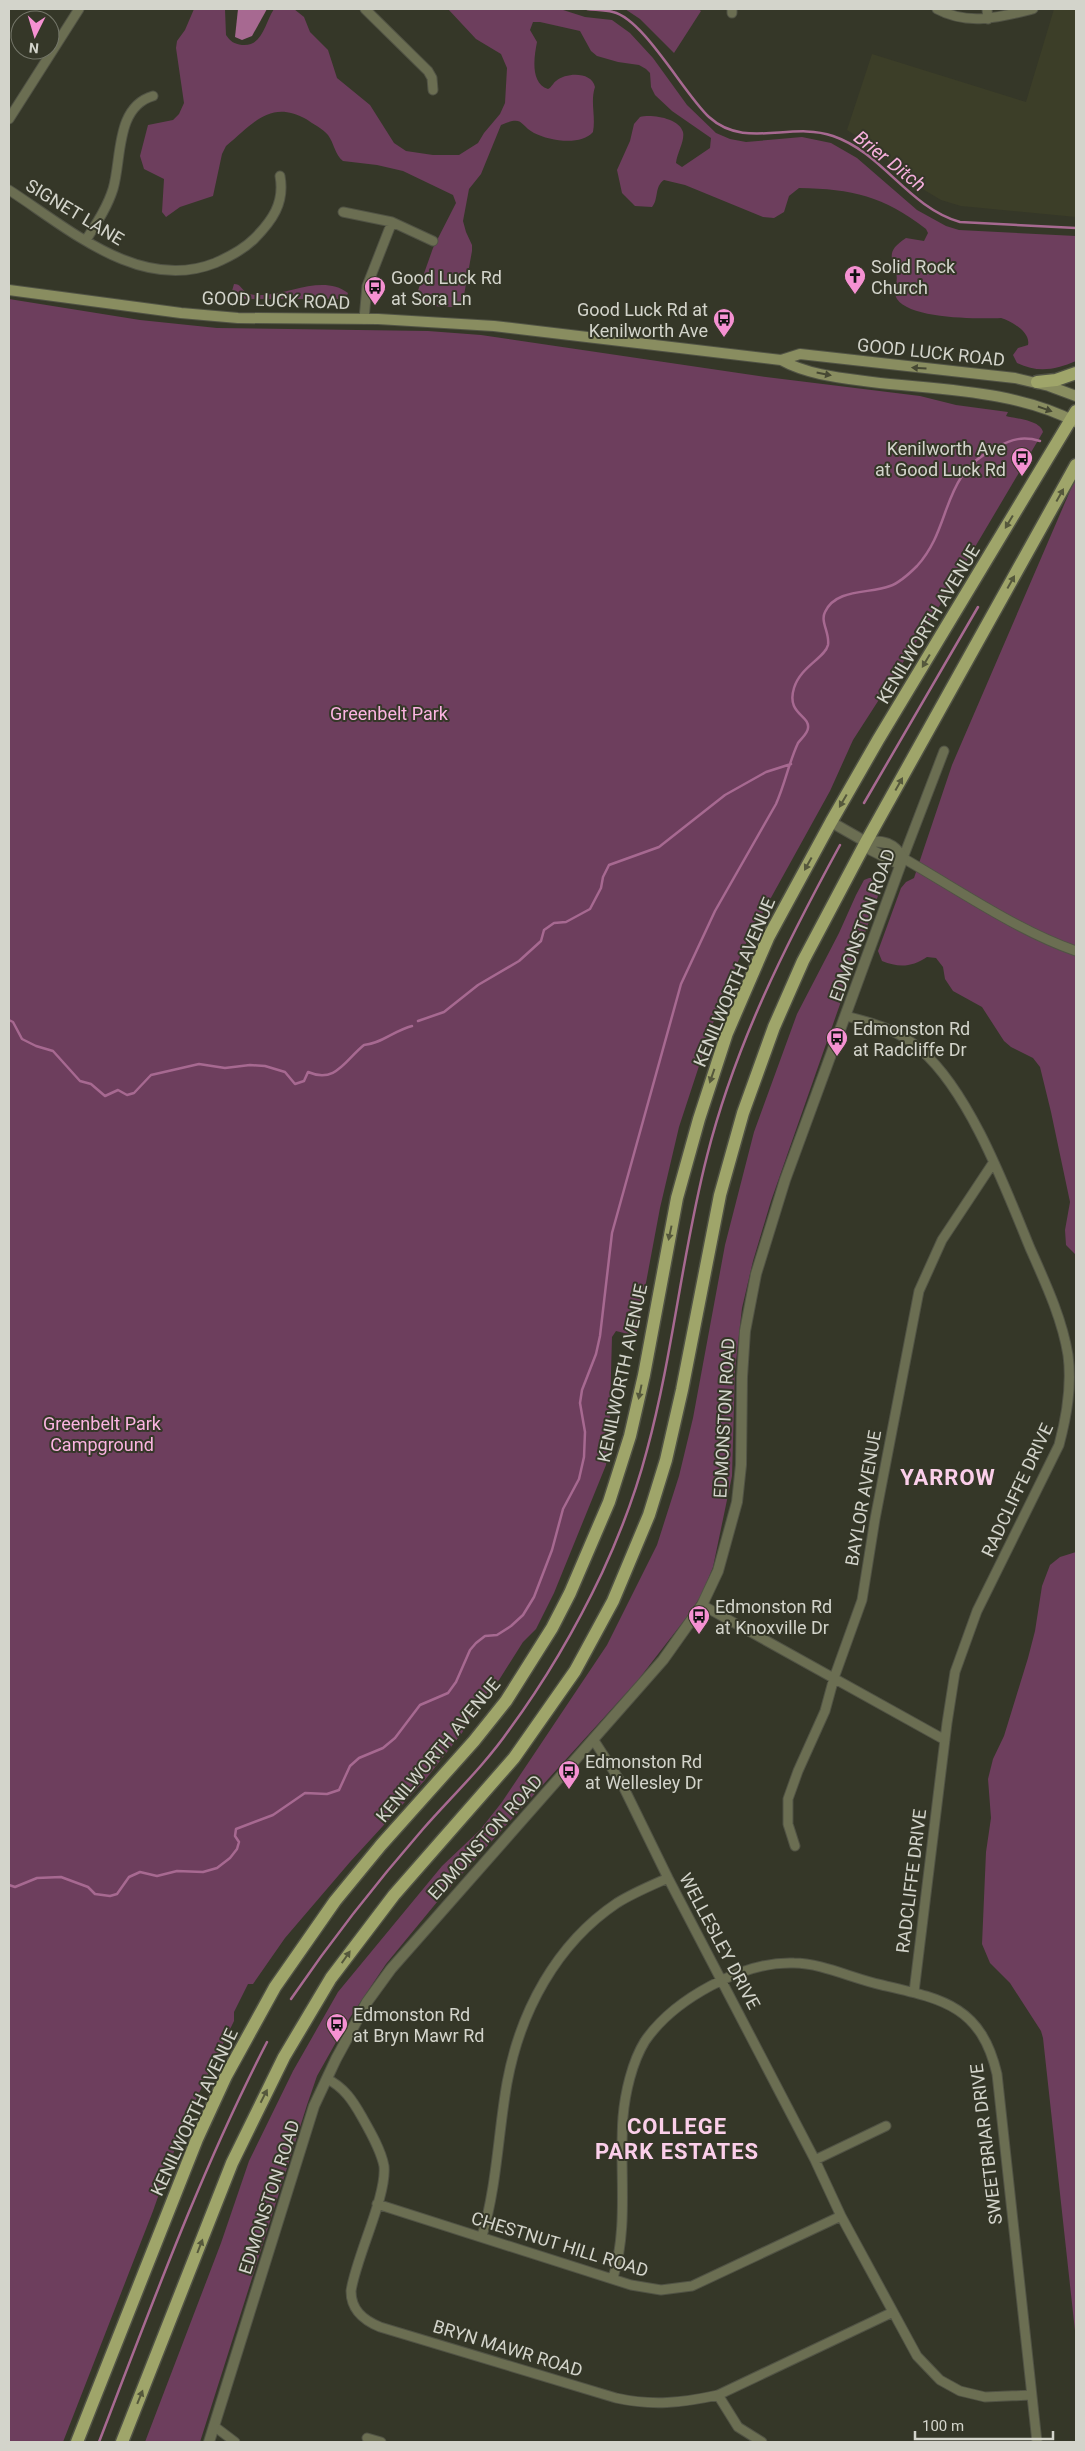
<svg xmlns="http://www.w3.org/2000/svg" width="1085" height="2451" font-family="Roboto,sans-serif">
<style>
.built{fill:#3c3e28}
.green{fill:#6d3e5d}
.water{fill:#a76991}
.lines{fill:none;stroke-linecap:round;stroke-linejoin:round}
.stream{stroke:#a76991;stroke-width:2.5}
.minor-casing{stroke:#515345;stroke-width:11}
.tertiary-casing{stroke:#515345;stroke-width:12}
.secondary-casing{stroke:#515345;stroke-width:12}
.primary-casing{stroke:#515345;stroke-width:15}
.minor{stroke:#6b6e52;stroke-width:9}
.tertiary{stroke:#6b6e52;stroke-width:10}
.secondary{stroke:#898d60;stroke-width:10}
.primary{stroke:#9fa56a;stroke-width:12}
.oneway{fill:#464833}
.oneway2{fill:#55583c}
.labels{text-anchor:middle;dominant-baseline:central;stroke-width:4;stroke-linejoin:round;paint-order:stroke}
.street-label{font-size:18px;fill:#d3d4cb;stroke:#353728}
.poi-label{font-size:18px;fill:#d3d4cb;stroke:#353728;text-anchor:start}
.park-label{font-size:18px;fill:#fbb4e1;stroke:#353728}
.water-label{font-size:19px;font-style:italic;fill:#f6afdc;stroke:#353728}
.district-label{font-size:22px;font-weight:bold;letter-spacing:1px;fill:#fbcfea;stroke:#353728}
</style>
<rect width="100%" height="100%" fill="#353728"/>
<!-- built -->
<path class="built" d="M1054,9H1076V217L961,206L941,200L916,185L872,146L847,130L872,54L1026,102Z"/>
<!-- green -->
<path class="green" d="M194,9H225L226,35C230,41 234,44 242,45C263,47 265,22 274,9H294L304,17L310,32L328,50L337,78L370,105L394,143L406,151L433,155H459L478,143L484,133L500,114L505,103L507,68L501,54L476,39L448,9H560L585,17L612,20L630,33L653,58L687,105L716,133L730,139L746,142L802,137L831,143L857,158L917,210L946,226L959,230L1076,236V361C1055,370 1038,373 1017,363L1013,355L1018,348L1028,345C1031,332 1011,321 1001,318C978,319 910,319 897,299C892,291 899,282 896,273C890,255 888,250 906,238L924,241L928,233L926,229C883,196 853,189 799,188L789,196L784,212L774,218L763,217L685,185L664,180C654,187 659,199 652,207L635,206L622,193L617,170L630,141L634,124L640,117C651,114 679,118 683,132C685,141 677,153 676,163L682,167L710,148L711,138L672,111L655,95L651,87L650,73L646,69L639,65L618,62L597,56L591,51L580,31L540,22H533L530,30L537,42C534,57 530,83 548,89C552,87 553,83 556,81C567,72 592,72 595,87C590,102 596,116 593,132C581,146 550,141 534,133C519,125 524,115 501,125L481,174L469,189L463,221L466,232L472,245V251L462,306C453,308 420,307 415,299L433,248L456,203L453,195L403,171L377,165L343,161C335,155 334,143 328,135C322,128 313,124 306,119C270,99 253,124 226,146L222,154L213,196L180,207L166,217L162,212L164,179L144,169L140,156L148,125L173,120L179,114L184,103L176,48L177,41L185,30Z
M625,9H698L701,11L674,53L640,19Z
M234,284C241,284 241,289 246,292C252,296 259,295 265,295C292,293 324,275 348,293L346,298L341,299H245L232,291Z
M9,299L140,320L217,328L428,331L481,335L766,377L920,396L956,405L1008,412L1006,416C1017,419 1040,420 1043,432L949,591L853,740L830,791L747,941L719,1005L679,1127L660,1208L636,1336L616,1331L612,1337L609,1445L606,1465L554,1593L536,1629L523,1642L499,1680L478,1703L462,1733L425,1780L350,1862L285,1938L253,1984H248L234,2012V2021L183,2126L153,2211L63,2442H9Z
M1076,477V1255L1066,1245L1065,1230L1070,1202L1051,1112L1040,1067L1033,1058L1011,1047L1004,1041L982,1007L953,991L945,979L943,967L936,958L927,957C912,967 899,968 882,961L878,951L901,888L906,882L914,878L952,765Z
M869,878H876L880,885L879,893L771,1201L753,1261L742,1308L735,1370L732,1476L713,1567L701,1596L686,1618L638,1680L442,1896L386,1964L349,2019L317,2076L307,2105L200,2442H145L221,2243L249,2161L293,2071L338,1992L442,1866L480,1830L502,1802L607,1645L657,1545L679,1476L693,1418L725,1245L754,1132L797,1014L839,933L856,895L864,880Z
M1076,1552V2340L1043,2038L1041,2031L1010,1983L990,1963L982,1944L986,1852L991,1818L988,1779L993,1759L1004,1736L1028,1658L1035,1631L1042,1586L1050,1565L1060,1557Z"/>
<!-- water -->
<path class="water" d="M238,9H267L252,36L242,40L235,37Z"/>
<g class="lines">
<!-- stream -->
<path class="stream" d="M587,9C595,10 605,10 613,12C644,19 684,94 709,117C745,150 791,121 833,136C883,153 908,207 960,222L1076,228
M864,803L978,607
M9,1020L13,1022L22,1039L36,1046L53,1051L80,1081L91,1084L105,1096L118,1090L127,1095L134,1093L151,1075L199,1064L225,1068L250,1065L265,1066L285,1072L295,1084L304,1081L308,1072C336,1084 345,1060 364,1045C381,1044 395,1030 412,1026
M418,1021L444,1012L478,985L519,961L541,941L544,930L554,923L566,922L590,909L601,888L603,877L609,865L659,847L725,795L766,772L791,764
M9,1885L15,1887L37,1878L61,1877L88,1887L95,1894L110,1896L117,1894L129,1877L140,1872L157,1876L177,1871L203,1872L217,1868L230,1858L237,1849L239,1842L235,1836L236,1829L273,1815L305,1793L327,1794L339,1790L350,1766L359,1758L383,1748L395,1738L420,1705L448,1693L456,1682L470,1650L476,1643L485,1636L497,1635L511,1626L523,1615L534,1597L552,1550L563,1509L579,1479L584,1457L585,1432L580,1403L582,1390L596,1354L600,1336L612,1233L681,984L715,911L776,804C785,784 789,762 798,743C801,739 808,733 808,728C810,715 786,714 794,688C801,666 825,658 828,645C830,633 820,622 825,612C836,588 870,594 890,586C899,583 910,573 917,566C954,525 939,475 997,447C1012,439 1023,436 1040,441
M291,1999C332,1939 376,1883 423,1829C452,1796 484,1766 509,1730C545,1681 576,1628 602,1573C620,1534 636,1492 647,1450C673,1354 682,1253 707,1156C735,1045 786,944 840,845
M99,2442C151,2307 201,2170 267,2042"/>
<!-- minor casing -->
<g class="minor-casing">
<path id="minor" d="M365,9L428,71L432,78L433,90
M937,9C968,26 1001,17 1033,9
M987,9L988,19
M732,13V9
M9,119L79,9
M9,190C68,228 140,293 215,263C229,257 243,250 254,239C272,221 285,203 280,176
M343,212L392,222L433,241
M86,240C96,224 107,208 113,189C122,159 115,107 153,96
M364,319L367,286L392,222
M944,751L903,858C957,889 1018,931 1076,951
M846,1016C873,1023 899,1030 921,1050C970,1093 1005,1187 1030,1248C1045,1282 1062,1318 1068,1355C1072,1386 1067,1415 1059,1445L977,1611L955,1672L947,1723L914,1992
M702,1605L945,1740
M593,1739L622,1784L668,1878L815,2160L841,2216L917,2356L940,2380L960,2391L985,2397L1031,2395
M795,1846L788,1824V1799L798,1771L825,1711L834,1678L862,1600L875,1519L919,1291L942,1240L993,1163
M327,2079C344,2087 353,2101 362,2117C370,2131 381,2150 384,2166C387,2196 356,2257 351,2291C351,2310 363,2320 380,2327L616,2398C652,2406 682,2403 718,2395L893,2312
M815,2160L886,2126
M377,2204L631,2285L661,2290L692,2286L841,2216
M482,2236C497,2186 498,2134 507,2083C520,2012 556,1944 617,1903C633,1893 650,1886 668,1878
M613,2278C629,2226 619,2171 623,2117C625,2093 632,2062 645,2041C674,1999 743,1961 794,1963C821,1963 854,1979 882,1985C943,1999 981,2006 997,2074L1037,2442
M718,2395L738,2427L762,2442
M214,2426L235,2442
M367,2438L381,2442"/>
</g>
<!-- tertiary casing -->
<g class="tertiary-casing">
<path id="tertiary" d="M831,822L866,842L871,850L895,862L903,858
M866,842C883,840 894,843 903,858
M209,2442L314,2106L336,2059L367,2002L391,1969L663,1660L702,1605L718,1571L737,1502L741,1465L742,1377L745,1331L756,1274L785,1180L903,858"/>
</g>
<!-- secondary casing -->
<g class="secondary-casing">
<path id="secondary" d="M9,290L181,313L238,318L378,319L494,326L781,360C808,375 842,378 872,382C940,390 1015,390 1076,422
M781,360L800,354L1015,378L1049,386L1076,396"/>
</g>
<!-- primary casing -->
<g class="primary-casing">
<path id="primary" d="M1037,382L1056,380L1076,373
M77,2442L197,2139L226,2076L275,1987L335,1901L381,1845L474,1741L506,1701L552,1628L570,1593L609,1502L630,1436L644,1375L677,1198L699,1119L727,1033L768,938L831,822L878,740L1076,411
M122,2442L232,2163L284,2057L331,1978L394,1895L514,1758L575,1671L613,1601L649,1515L666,1460L682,1390L720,1195L743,1113L774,1027L803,961L866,842L1076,465"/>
</g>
<!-- minor -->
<use href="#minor" class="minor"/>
<!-- tertiary -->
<use href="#tertiary" class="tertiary"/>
<!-- secondary -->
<use href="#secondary" class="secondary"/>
<!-- primary -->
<use href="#primary" class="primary"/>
</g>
<!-- one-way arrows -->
<defs><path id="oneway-solid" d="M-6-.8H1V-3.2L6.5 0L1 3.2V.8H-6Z" transform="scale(1.25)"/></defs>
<g class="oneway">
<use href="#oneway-solid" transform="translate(919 368) rotate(-176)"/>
<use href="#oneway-solid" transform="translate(824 374) rotate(11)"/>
<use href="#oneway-solid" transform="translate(1045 409) rotate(19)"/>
</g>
<g class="oneway2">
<use href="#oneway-solid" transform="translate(1060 495) rotate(-61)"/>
<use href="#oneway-solid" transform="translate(1009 522) rotate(121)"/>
<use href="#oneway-solid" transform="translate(1011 582) rotate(-61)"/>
<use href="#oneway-solid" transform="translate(926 661) rotate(121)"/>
<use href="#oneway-solid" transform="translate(899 784) rotate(-61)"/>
<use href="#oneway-solid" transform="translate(843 801) rotate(120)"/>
<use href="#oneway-solid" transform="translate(808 864) rotate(119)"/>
<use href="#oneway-solid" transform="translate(712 1076) rotate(109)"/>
<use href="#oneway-solid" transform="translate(670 1233) rotate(102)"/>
<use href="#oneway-solid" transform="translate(640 1392) rotate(102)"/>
<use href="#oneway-solid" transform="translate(346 1957) rotate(-55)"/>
<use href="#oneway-solid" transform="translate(264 2096) rotate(-63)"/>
<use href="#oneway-solid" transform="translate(200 2246) rotate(-69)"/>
<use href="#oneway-solid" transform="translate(140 2397) rotate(-68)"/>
</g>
<!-- icons -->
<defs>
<g id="church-pin" transform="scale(1.125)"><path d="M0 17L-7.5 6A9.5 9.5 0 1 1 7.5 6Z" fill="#f591d2" stroke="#353728"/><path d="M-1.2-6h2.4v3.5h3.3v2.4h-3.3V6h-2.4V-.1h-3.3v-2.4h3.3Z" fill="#111"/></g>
<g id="bus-pin" transform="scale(1.125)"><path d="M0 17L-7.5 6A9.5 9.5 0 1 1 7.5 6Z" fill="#f591d2" stroke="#353728"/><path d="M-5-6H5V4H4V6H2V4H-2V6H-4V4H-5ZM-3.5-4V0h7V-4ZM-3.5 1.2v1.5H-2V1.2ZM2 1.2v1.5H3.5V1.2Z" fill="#111"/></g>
</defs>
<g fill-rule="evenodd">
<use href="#church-pin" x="855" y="276"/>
<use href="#bus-pin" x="375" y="287"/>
<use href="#bus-pin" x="724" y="319"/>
<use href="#bus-pin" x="1022" y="458"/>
<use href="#bus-pin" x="837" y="1038"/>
<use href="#bus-pin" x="699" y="1616"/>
<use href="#bus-pin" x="569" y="1771"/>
<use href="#bus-pin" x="337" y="2024"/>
</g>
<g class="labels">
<!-- street labels -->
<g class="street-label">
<text transform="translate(75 212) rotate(31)">SIGNET LANE</text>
<text transform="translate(276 300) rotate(2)">GOOD LUCK ROAD</text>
<text transform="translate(931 352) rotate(6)">GOOD LUCK ROAD</text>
<text transform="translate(928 624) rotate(-59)">KENILWORTH AVENUE</text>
<text transform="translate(862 925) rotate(-70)">EDMONSTON ROAD</text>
<text transform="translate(734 982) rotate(-67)">KENILWORTH AVENUE</text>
<text transform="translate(622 1373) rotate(-78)">KENILWORTH AVENUE</text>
<text transform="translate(724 1418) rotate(-87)">EDMONSTON ROAD</text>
<text transform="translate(1017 1490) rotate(-65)">RADCLIFFE DRIVE</text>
<text transform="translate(863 1498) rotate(-80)">BAYLOR AVENUE</text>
<text transform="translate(438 1750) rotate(-50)">KENILWORTH AVENUE</text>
<text transform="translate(485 1837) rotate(-48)">EDMONSTON ROAD</text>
<text transform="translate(911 1881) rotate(-83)">RADCLIFFE DRIVE</text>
<text transform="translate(720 1941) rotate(62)">WELLESLEY DRIVE</text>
<text transform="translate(194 2112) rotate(-65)">KENILWORTH AVENUE</text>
<text transform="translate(986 2144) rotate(-97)">SWEETBRIAR DRIVE</text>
<text transform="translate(269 2197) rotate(-72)">EDMONSTON ROAD</text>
<text transform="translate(560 2244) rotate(17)">CHESTNUT HILL ROAD</text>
<text transform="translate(508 2348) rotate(17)">BRYN MAWR ROAD</text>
</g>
<!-- poi labels -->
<g class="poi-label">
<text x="871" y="266">Solid Rock<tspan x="871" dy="21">Church</tspan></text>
<text x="391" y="277">Good Luck Rd<tspan x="391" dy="21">at Sora Ln</tspan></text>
<text x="708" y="309" text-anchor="end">Good Luck Rd at<tspan x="708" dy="21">Kenilworth Ave</tspan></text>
<text x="1006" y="448" text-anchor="end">Kenilworth Ave<tspan x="1006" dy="21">at Good Luck Rd</tspan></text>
<text x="853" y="1028">Edmonston Rd<tspan x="853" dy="21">at Radcliffe Dr</tspan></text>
<text x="715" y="1606">Edmonston Rd<tspan x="715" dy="21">at Knoxville Dr</tspan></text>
<text x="585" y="1761">Edmonston Rd<tspan x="585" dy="21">at Wellesley Dr</tspan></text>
<text x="353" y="2014">Edmonston Rd<tspan x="353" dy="21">at Bryn Mawr Rd</tspan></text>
</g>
<!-- park labels -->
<g class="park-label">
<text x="389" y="713">Greenbelt Park</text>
<text x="102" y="1423">Greenbelt Park<tspan x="102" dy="21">Campground</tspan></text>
</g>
<!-- water labels -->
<g class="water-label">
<text transform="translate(890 161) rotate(38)">Brier Ditch</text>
</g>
<!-- district labels -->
<g class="district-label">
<text x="948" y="1477">YARROW</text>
<text x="677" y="2126">COLLEGE<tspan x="677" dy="25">PARK ESTATES</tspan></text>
</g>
</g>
<!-- border -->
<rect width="1085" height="2451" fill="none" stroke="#d3d4cb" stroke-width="20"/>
<!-- north arrow -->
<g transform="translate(35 35) rotate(185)"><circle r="24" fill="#353728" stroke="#747669"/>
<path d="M0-4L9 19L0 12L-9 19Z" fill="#f591d2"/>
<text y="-8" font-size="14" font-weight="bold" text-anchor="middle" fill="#d3d4cb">N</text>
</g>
<!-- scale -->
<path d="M915 2431v8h138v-8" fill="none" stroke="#d3d4cb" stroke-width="2.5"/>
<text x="922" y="2431" font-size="15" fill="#d3d4cb" stroke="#353728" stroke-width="4" paint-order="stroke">100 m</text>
</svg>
